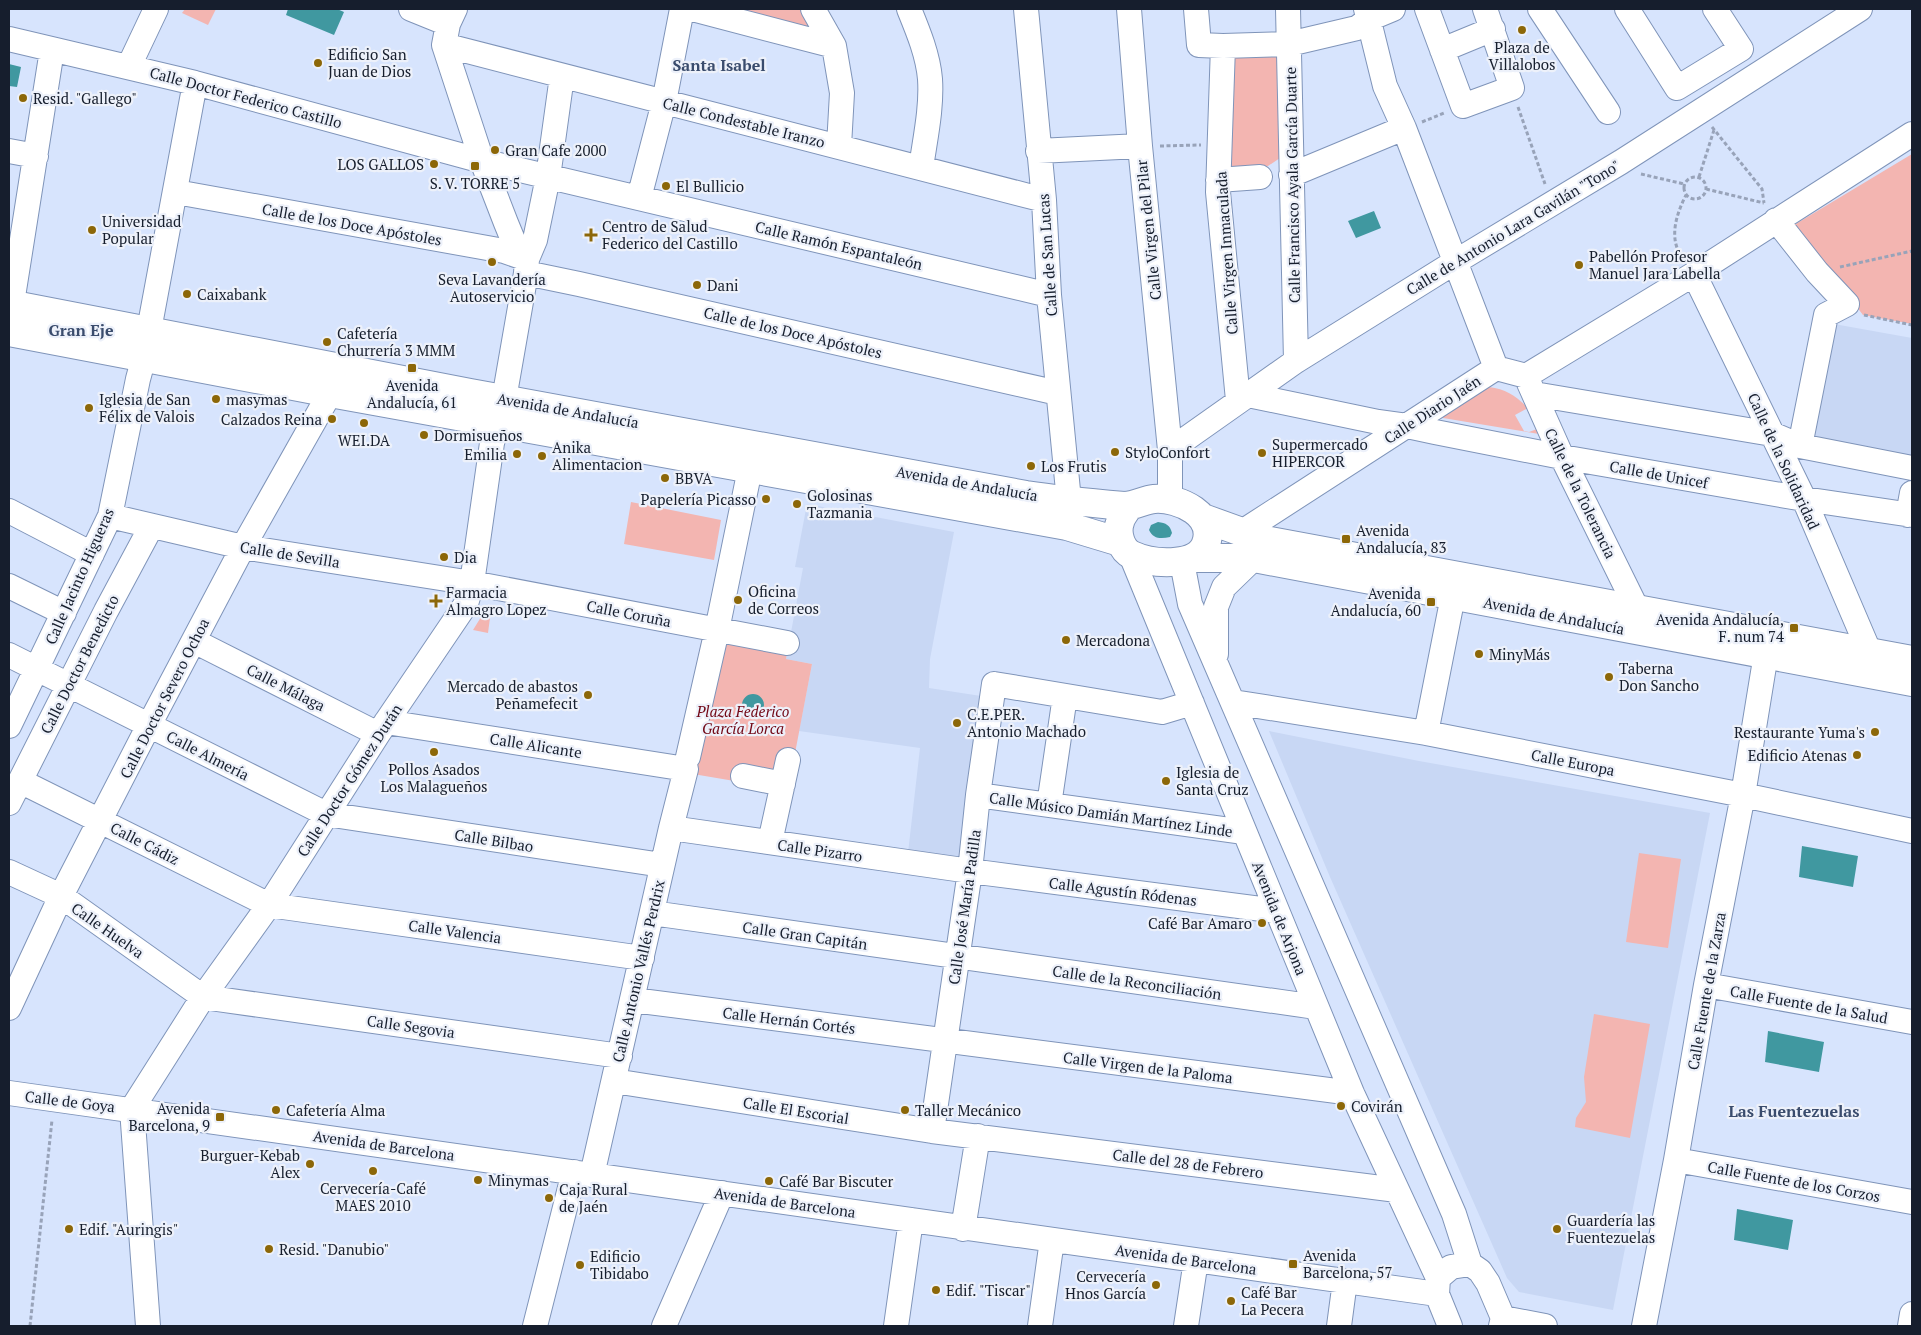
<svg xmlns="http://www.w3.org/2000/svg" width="1921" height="1335" font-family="'PT Serif',serif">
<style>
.built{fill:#c8d7f4}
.green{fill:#f3b5b1}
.water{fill:#4098a0}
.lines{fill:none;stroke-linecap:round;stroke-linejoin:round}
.minor-casing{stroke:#7f94b9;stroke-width:26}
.major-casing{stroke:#7f94b9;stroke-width:30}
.path{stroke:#98a3b9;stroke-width:3;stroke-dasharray:4 2.5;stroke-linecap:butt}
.minor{stroke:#fff;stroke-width:24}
.major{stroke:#fff;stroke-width:28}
.poi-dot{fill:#8c6708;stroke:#edf1fa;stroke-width:2}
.labels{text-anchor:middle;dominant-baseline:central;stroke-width:4.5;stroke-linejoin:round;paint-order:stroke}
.poi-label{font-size:15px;fill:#161e2d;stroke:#edf1fa;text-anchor:start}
.street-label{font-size:15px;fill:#161e2d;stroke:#edf1fa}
.park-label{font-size:15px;font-style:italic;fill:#720816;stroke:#edf1fa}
.neighbourhood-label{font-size:16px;font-weight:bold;fill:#3a4c6d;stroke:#edf1fa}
</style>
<rect width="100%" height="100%" fill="#d7e4fd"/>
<!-- built -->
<path class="built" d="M1834,324L1912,338V458L1812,438Z
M807,504L954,532L930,659L929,688L981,696L962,859L908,853L920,748L799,731L812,664L786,659L803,568L795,567Z
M1269,731L1419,761L1710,813L1613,1310L1519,1292L1507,1278L1330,877Z"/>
<!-- green -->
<path class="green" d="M185,9H216L208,25L182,13Z
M698,9H805L827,44Z
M1274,50L1281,57L1280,158L1259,172H1225L1227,52Z
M1912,154V324L1863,315L1794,225Z
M1489,387C1506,389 1516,396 1528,408L1515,415L1524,431L1529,432L1537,429L1539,434L1443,418V415Z
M631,502L721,520L714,560L624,544Z
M486,609L491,610L488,633L473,630Z
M702,638L787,654L786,659L812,664L788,790L693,774L677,754Z
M1639,853L1681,859L1668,948L1626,942Z
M1594,1014L1650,1024L1630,1138L1575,1127L1576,1118L1586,1102L1584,1077Z"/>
<!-- water -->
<path class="water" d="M288,9H337L344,12L334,35L286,15Z
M9,64L21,67L17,87L9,86Z
M1374,211L1381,228L1356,238L1348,221Z
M1158,522C1166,523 1170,525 1172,533L1170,537C1161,539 1153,539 1149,530L1151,525Z
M742 705a11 11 0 1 1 22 0a11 11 0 1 1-22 0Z
M1802,846L1858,856L1853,887L1799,877Z
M1768,1031L1824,1042L1819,1072L1765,1062Z
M1737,1209L1793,1220L1788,1250L1734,1240Z"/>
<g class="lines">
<!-- minor casing -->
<g class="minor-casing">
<path id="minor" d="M411,9L448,24
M692,9L834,46
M813,9L834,46L842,93L839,146
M909,9C918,31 928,55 930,79C932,108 925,139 921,168
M1026,9L1044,200L1049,295L1069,501
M1129,9L1140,146L1170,450V500
M1196,9L1199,45L1223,46L1289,44L1357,28L1369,19L1393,9
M1288,9L1296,361
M1366,9L1385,86L1404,128L1496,368
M1427,9L1463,106L1512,88L1485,9
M1540,9L1608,112
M1627,9L1677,88L1741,49L1715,9
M9,39L195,83L482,161L1049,295
M444,45L1044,200
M1223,46L1218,192L1238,400
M1442,50L1493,29
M129,66L156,9
M9,151L36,156
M1038,151L1140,146
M1291,175L1404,128
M1218,180L1260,177
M176,192L504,251L527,259L535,240L548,177L562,76
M639,198L664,102L682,9
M1776,220L1817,272L1847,304L1826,315L1800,446
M526,273L579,284L1058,393
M1694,274L1804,499L1869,651
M9,322L52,50
M1496,368L1526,376L1694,274L1912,134
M1529,383L1562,457L1637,609
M1534,394L1772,434L1800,446L1912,468
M1248,395L1378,422L1407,426L1435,432L1562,457L1804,499L1912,515
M1170,450L1296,361L1455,262L1621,162L1860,9
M9,511L92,554
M1908,515L1912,493
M110,516L243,547L472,583L787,643
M1242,532L1496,368
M1131,555L1352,1093L1438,1278
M1182,562L1190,604L1454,1214L1470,1264
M9,586L64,613
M194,641L378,734
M1216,654V607L1224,587L1254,558
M9,655L326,814L662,865
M1233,702L1426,733L1743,795L1912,831
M386,722L686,769L671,828L592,1175
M9,726L110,516L138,379L144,357L195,83
M1426,733L1453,596
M688,757L717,630L750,469
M743,776L783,784
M20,781L269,905L642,958
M978,795L1244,832
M9,803L106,611L151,527
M1049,805L1065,696
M671,828L970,871L1277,911
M770,842L788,760
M9,872L61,896L203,997L620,1056
M652,913L1316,1007
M1706,985L1912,1022
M633,1000L1352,1093
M9,1008L61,896L147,729L243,547L330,393
M614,1081L932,1131L1397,1190
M9,1093L1437,1294
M132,1109L203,997L269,905L378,734L466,604L472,583L492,443L504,399L526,273L527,259L513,240L506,223L482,161L444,45L448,24L455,9
M132,1109L148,1326
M932,1131L970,871L978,795L994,684L1162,712L1192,703
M1676,1160L1912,1202
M963,1229L978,1136
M1503,1318L1545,1326
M535,1326L574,1172
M664,1326L722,1193
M896,1326L911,1220
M1040,1326L1052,1240
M1186,1326L1196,1260
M1339,1326L1345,1281
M1450,1326L1437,1294L1438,1278L1451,1267L1470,1264L1480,1271L1488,1283L1503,1318L1501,1326
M1644,1326L1676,1160L1706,985L1743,795L1766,654
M1910,1326L1912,1314"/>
</g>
<!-- major casing -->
<g class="major-casing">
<path id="major" d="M9,304L470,393L1026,495C1059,500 1091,503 1124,506C1135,506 1144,500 1154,499C1178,497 1219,515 1205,546C1194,568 1151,564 1132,555C1121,550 1116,533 1120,522C1121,517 1126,511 1129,506
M9,332L330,393L1067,526L1120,542
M1203,518L1264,540L1912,660
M1195,558H1254L1912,682"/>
</g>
<!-- path -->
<path class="path" d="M1518,107L1545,184
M1422,122L1444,113
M1712,127L1762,189L1764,203
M1160,146L1201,145
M1641,174L1684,184
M1684 188a11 11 0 1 1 22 0a11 11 0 1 1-22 0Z
M1699,177L1714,130
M1706,189L1764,203
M1683,259C1668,239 1676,215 1686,195
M1840,267L1912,251
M1864,315L1912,325
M30,1326L52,1120"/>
<!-- minor -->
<use href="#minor" class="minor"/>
<!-- major -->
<use href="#major" class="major"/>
</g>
<!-- markers -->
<g class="poi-dot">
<circle cx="1522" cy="30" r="5"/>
<circle cx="318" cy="63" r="5"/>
<circle cx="23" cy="98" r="5"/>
<circle cx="495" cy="150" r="5"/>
<circle cx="434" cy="164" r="5"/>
<rect x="470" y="161" width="10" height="10" rx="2.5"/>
<circle cx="666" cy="186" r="5"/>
<circle cx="92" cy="230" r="5"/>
<path d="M588.5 227.5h5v5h5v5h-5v5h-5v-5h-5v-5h5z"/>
<circle cx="492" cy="262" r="5"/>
<circle cx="1579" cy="265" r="5"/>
<circle cx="697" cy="285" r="5"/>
<circle cx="187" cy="294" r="5"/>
<circle cx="327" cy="342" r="5"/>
<rect x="407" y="363" width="10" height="10" rx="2.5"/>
<circle cx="216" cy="399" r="5"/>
<circle cx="89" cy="408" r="5"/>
<circle cx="332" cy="419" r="5"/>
<circle cx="364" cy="423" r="5"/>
<circle cx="424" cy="435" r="5"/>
<circle cx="1115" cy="452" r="5"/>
<circle cx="1262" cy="453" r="5"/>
<circle cx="517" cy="454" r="5"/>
<circle cx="542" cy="456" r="5"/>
<circle cx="1031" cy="466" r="5"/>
<circle cx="665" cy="478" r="5"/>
<circle cx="766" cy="499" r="5"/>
<circle cx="797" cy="504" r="5"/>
<rect x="1341" y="534" width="10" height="10" rx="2.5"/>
<circle cx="444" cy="557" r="5"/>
<circle cx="738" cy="600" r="5"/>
<path d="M433.5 593.5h5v5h5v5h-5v5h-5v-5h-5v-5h5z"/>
<rect x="1426" y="597" width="10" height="10" rx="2.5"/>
<rect x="1789" y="623" width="10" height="10" rx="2.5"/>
<circle cx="1066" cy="640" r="5"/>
<circle cx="1479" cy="654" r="5"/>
<circle cx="1609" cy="677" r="5"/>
<circle cx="588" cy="695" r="5"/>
<circle cx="957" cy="723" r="5"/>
<circle cx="1875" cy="732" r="5"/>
<circle cx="434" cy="752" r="5"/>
<circle cx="1857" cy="755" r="5"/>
<circle cx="1166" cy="781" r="5"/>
<circle cx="1262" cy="923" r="5"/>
<circle cx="1341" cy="1106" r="5"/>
<circle cx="276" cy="1110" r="5"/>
<circle cx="905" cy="1110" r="5"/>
<rect x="215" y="1112" width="10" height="10" rx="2.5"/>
<circle cx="310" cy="1164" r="5"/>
<circle cx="373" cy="1171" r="5"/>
<circle cx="478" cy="1180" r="5"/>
<circle cx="769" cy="1181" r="5"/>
<circle cx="549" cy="1198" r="5"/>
<circle cx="69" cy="1229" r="5"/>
<circle cx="1557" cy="1229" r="5"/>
<circle cx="269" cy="1249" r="5"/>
<rect x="1288" y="1259" width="10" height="10" rx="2.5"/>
<circle cx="580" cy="1265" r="5"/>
<circle cx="1156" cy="1285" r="5"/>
<circle cx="936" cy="1290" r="5"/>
<circle cx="1231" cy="1301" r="5"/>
</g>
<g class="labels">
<!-- poi labels -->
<g class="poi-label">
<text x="1522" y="47" text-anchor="middle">Plaza de<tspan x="1522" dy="17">Villalobos</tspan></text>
<text x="328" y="54">Edificio San<tspan x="328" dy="17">Juan de Dios</tspan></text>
<text x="33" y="98">Resid. "Gallego"</text>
<text x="505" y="150">Gran Cafe 2000</text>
<text x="424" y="164" text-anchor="end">LOS GALLOS</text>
<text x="475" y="183" text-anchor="middle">S. V. TORRE 5</text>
<text x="676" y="186">El Bullicio</text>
<text x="102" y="221">Universidad<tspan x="102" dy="17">Popular</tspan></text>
<text x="602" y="226">Centro de Salud<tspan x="602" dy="17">Federico del Castillo</tspan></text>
<text x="1589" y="256">Pabellón Profesor<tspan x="1589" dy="17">Manuel Jara Labella</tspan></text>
<text x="492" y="279" text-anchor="middle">Seva Lavandería<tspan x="492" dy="17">Autoservicio</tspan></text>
<text x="707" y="285">Dani</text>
<text x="197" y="294">Caixabank</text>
<text x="337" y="333">Cafetería<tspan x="337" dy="17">Churrería 3 MMM</tspan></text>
<text x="412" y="385" text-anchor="middle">Avenida<tspan x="412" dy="17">Andalucía, 61</tspan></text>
<text x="99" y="399">Iglesia de San<tspan x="99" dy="17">Félix de Valois</tspan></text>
<text x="226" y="399">masymas</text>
<text x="322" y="419" text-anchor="end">Calzados Reina</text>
<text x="434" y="435">Dormisueños</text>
<text x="364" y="440" text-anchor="middle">WEI.DA</text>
<text x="1272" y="444">Supermercado<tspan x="1272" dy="17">HIPERCOR</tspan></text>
<text x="552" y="447">Anika<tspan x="552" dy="17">Alimentacion</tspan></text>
<text x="1125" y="452">StyloConfort</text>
<text x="507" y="454" text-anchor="end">Emilia</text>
<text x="1041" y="466">Los Frutis</text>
<text x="675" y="478">BBVA</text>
<text x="807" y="495">Golosinas<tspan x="807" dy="17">Tazmania</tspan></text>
<text x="756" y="499" text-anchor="end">Papelería Picasso</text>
<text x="1356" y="530">Avenida<tspan x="1356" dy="17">Andalucía, 83</tspan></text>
<text x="454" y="557">Dia</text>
<text x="748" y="591">Oficina<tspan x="748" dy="17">de Correos</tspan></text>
<text x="446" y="592">Farmacia<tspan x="446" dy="17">Almagro Lopez</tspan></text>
<text x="1421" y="593" text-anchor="end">Avenida<tspan x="1421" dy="17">Andalucía, 60</tspan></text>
<text x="1784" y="619" text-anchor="end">Avenida Andalucía,<tspan x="1784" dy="17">F. num 74</tspan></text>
<text x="1076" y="640">Mercadona</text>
<text x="1489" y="654">MinyMás</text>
<text x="1619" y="668">Taberna<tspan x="1619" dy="17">Don Sancho</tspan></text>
<text x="578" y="686" text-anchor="end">Mercado de abastos<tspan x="578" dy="17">Peñamefecit</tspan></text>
<text x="967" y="714">C.E.PER.<tspan x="967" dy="17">Antonio Machado</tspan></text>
<text x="1865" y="732" text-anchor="end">Restaurante Yuma's</text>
<text x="1847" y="755" text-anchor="end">Edificio Atenas</text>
<text x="434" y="769" text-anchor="middle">Pollos Asados<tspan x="434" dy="17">Los Malagueños</tspan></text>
<text x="1176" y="772">Iglesia de<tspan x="1176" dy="17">Santa Cruz</tspan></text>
<text x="1252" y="923" text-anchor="end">Café Bar Amaro</text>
<text x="1351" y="1106">Covirán</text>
<text x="210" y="1108" text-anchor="end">Avenida<tspan x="210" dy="17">Barcelona, 9</tspan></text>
<text x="286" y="1110">Cafetería Alma</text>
<text x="915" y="1110">Taller Mecánico</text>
<text x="300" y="1155" text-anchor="end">Burguer-Kebab<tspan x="300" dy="17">Alex</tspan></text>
<text x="488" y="1180">Minymas</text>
<text x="779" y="1181">Café Bar Biscuter</text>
<text x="373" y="1188" text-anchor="middle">Cervecería-Café<tspan x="373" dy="17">MAES 2010</tspan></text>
<text x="559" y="1189">Caja Rural<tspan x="559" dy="17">de Jaén</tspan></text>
<text x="1567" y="1220">Guardería las<tspan x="1567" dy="17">Fuentezuelas</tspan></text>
<text x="79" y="1229">Edif. "Auringis"</text>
<text x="279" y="1249">Resid. "Danubio"</text>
<text x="1303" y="1255">Avenida<tspan x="1303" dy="17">Barcelona, 57</tspan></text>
<text x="590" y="1256">Edificio<tspan x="590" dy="17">Tibidabo</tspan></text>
<text x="1146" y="1276" text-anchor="end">Cervecería<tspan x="1146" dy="17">Hnos García</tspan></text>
<text x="946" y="1290">Edif. "Tiscar"</text>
<text x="1241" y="1292">Café Bar<tspan x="1241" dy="17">La Pecera</tspan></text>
</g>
<!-- street labels -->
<g class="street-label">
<text transform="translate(246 97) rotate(15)">Calle Doctor Federico Castillo</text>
<text transform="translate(744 122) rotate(14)">Calle Condestable Iranzo</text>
<text transform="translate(1292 185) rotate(-91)">Calle Francisco Ayala García Duarte</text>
<text transform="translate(352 224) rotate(10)">Calle de los Doce Apóstoles</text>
<text transform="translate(1513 227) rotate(-31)">Calle de Antonio Lara Gavilán "Tono"</text>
<text transform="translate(1148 230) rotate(-96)">Calle Virgen del Pilar</text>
<text transform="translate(839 245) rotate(13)">Calle Ramón Espantaleón</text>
<text transform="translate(1226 253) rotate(-94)">Calle Virgen Inmaculada</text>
<text transform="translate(1047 255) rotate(-94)">Calle de San Lucas</text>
<text transform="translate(793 332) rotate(13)">Calle de los Doce Apóstoles</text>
<text transform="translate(1432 409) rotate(-33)">Calle Diario Jaén</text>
<text transform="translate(568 410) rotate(10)">Avenida de Andalucía</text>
<text transform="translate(1784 461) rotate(65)">Calle de la Solidaridad</text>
<text transform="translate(1659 474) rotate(10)">Calle de Unicef</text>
<text transform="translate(967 483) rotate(10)">Avenida de Andalucía</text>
<text transform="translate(1581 493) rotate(64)">Calle de la Tolerancia</text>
<text transform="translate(290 554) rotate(9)">Calle de Sevilla</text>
<text transform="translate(79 576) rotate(-66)">Calle Jacinto Higueras</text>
<text transform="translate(629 613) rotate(11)">Calle Coruña</text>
<text transform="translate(1554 615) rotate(11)">Avenida de Andalucía</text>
<text transform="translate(79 664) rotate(-63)">Calle Doctor Benedicto</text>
<text transform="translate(286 687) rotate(27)">Calle Málaga</text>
<text transform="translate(164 698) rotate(-63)">Calle Doctor Severo Ochoa</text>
<text transform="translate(536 745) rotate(9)">Calle Alicante</text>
<text transform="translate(208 755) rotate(27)">Calle Almería</text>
<text transform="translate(1573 762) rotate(11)">Calle Europa</text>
<text transform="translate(349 780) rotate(-57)">Calle Doctor Gómez Durán</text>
<text transform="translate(1111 814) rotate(8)">Calle Músico Damián Martínez Linde</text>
<text transform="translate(494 840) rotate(9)">Calle Bilbao</text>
<text transform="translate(145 843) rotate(27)">Calle Cádiz</text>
<text transform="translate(820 850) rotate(8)">Calle Pizarro</text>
<text transform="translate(1123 891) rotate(7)">Calle Agustín Ródenas</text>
<text transform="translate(964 907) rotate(-82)">Calle José María Padilla</text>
<text transform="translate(1280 918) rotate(68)">Avenida de Arjona</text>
<text transform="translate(108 930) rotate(35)">Calle Huelva</text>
<text transform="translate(455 931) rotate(8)">Calle Valencia</text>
<text transform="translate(805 935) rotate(8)">Calle Gran Capitán</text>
<text transform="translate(638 971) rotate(-77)">Calle Antonio Vallés Perdrix</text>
<text transform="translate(1137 982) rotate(8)">Calle de la Reconciliación</text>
<text transform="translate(1706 991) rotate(-80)">Calle Fuente de la Zarza</text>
<text transform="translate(1809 1004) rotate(10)">Calle Fuente de la Salud</text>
<text transform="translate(789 1020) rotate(7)">Calle Hernán Cortés</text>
<text transform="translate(411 1026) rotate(8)">Calle Segovia</text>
<text transform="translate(1148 1067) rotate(7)">Calle Virgen de la Paloma</text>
<text transform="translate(70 1101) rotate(7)">Calle de Goya</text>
<text transform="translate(796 1110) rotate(9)">Calle El Escorial</text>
<text transform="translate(384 1145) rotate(8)">Avenida de Barcelona</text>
<text transform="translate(1188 1163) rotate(7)">Calle del 28 de Febrero</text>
<text transform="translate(1794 1181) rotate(10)">Calle Fuente de los Corzos</text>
<text transform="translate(785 1202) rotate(8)">Avenida de Barcelona</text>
<text transform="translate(1186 1259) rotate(8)">Avenida de Barcelona</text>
</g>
<!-- park labels -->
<g class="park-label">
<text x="743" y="711">Plaza Federico<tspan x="743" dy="17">García Lorca</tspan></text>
</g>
<!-- neighbourhood labels -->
<g class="neighbourhood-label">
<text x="719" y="65">Santa Isabel</text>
<text x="81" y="330">Gran Eje</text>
<text x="1794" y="1111">Las Fuentezuelas</text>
</g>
</g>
<!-- border -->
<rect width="1921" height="1335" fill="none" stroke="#161e2d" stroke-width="20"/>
</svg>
